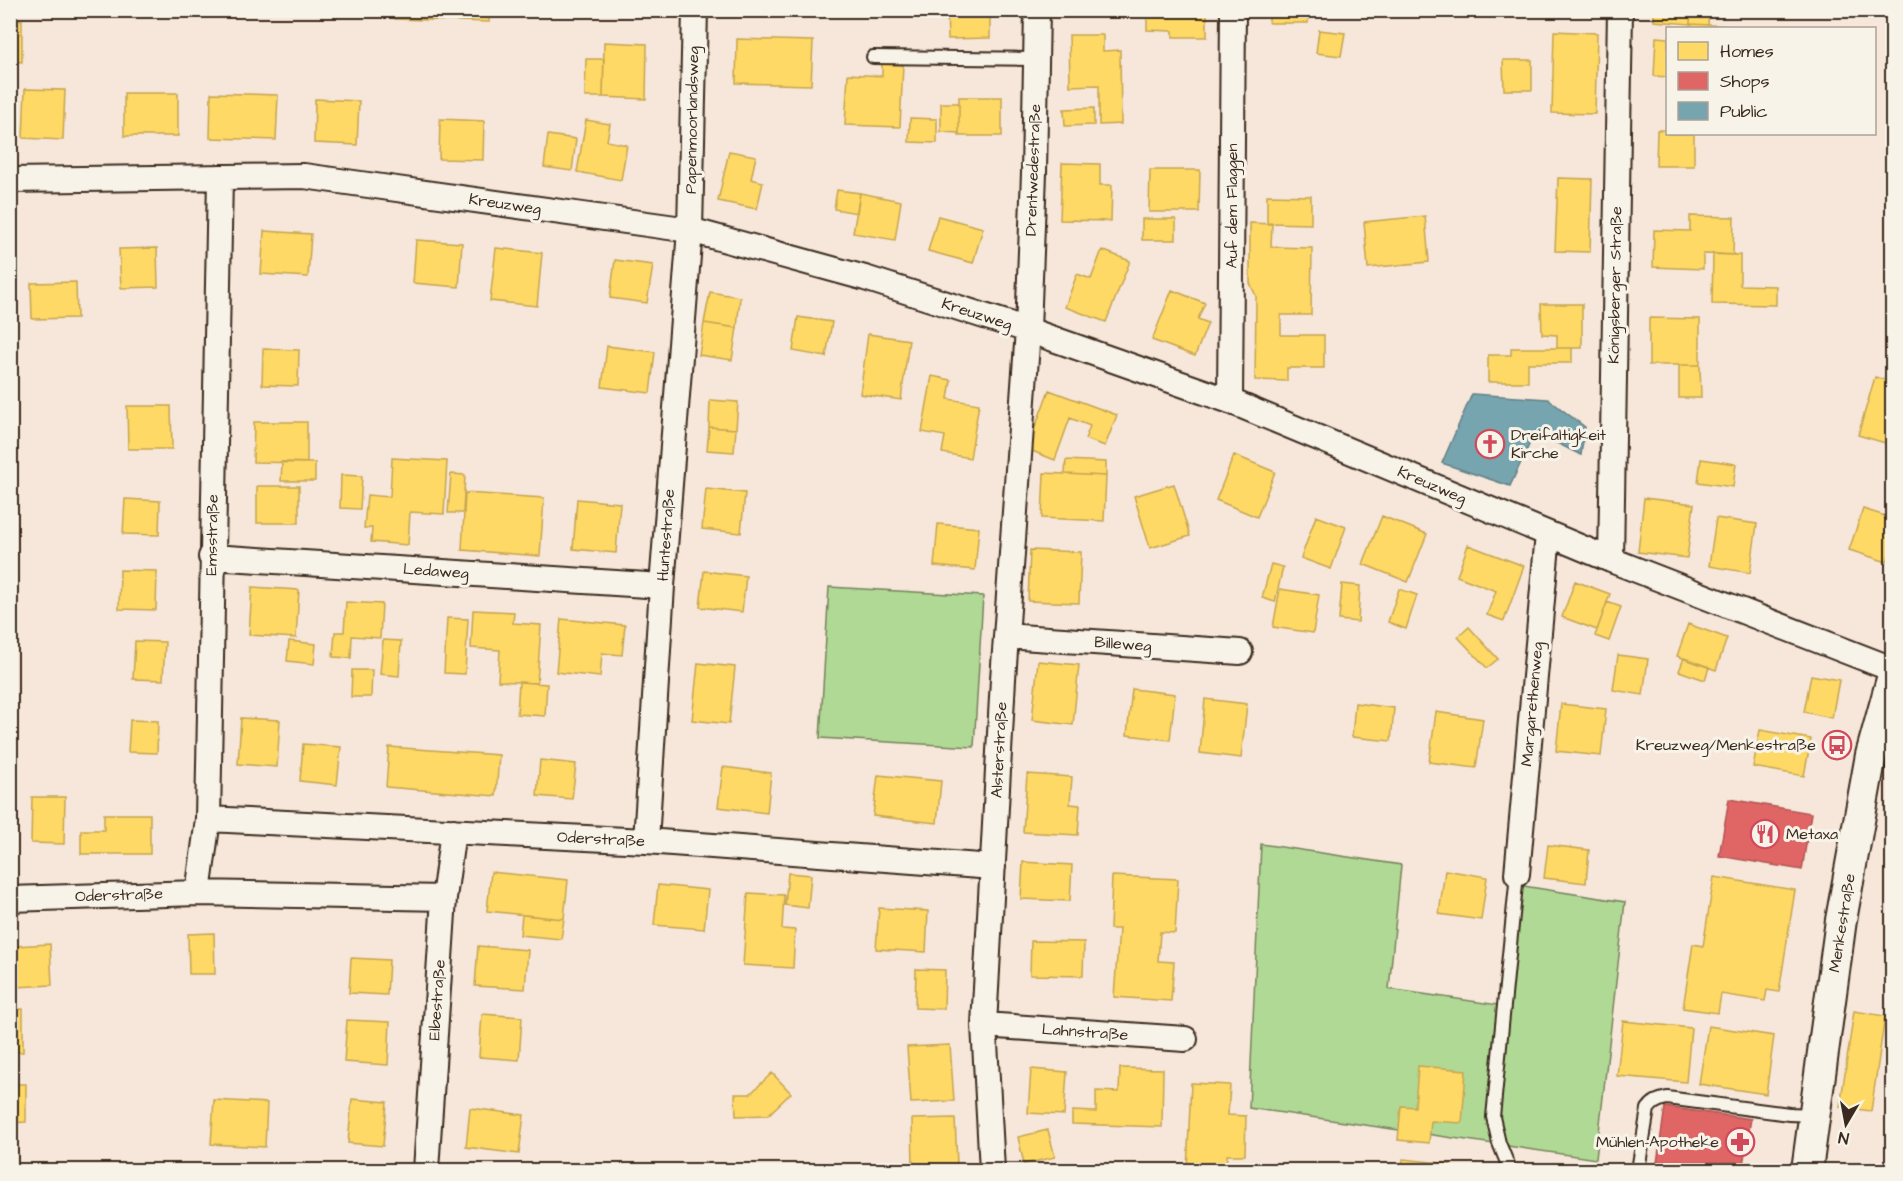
<svg xmlns="http://www.w3.org/2000/svg" width="1903" height="1181" font-family="'Architects Daughter',sans-serif">
<style>
.green{fill:#b0d996;stroke:#76825a;stroke-width:1.5}
.homes{fill:#ffd966;stroke:#c4a450;stroke-width:1.5}
.shops{fill:#e06666;stroke:#ae5450;stroke-width:1.5}
.public{fill:#76a5af;stroke:#648084;stroke-width:1.5}
.lines{fill:none;stroke-linecap:round;stroke-linejoin:round}
.service-casing{stroke:#3b2a1e;stroke-width:16}
.minor-casing{stroke:#3b2a1e;stroke-width:28}
.tertiary-casing{stroke:#3b2a1e;stroke-width:34}
.service{stroke:#f7f3e8;stroke-width:12}
.minor{stroke:#f7f3e8;stroke-width:24}
.tertiary{stroke:#f7f3e8;stroke-width:30}
.labels{text-anchor:middle;dominant-baseline:central;stroke-width:6;stroke-linejoin:round;paint-order:stroke}
.street-label{font-size:16px;fill:#3b2a1e;stroke:#f7f3e8}
.poi-label{font-size:16px;fill:#3b2a1e;stroke:#f7f3e8;text-anchor:start}
</style>
<rect width="100%" height="100%" fill="#f7e7da"/>
<filter id="ink" filterUnits="userSpaceOnUse"><feTurbulence type="fractalNoise" baseFrequency=".0167" numOctaves="2"/><feDisplacementMap in="SourceGraphic" scale="12" xChannelSelector="R" yChannelSelector="G"/><feConvolveMatrix kernelMatrix="1 2 1 2 8 2 1 2 1" color-interpolation-filters="sRGB"/></filter>
<g filter="url(#ink)">
<!-- green -->
<path class="green" d="M829,587L983,596L974,747L820,738Z
M1261,844L1401,865L1389,989L1498,1005L1510,884L1625,902L1596,1159L1249,1108Z"/>
<!-- homes -->
<path class="homes" d="M396,10H490L489,22L395,19Z
M551,10H644V13H551Z
M852,10H905V13Z
M947,10H990V38L948,39Z
M1173,10H1207V37H1173V31L1147,30V11Z
M1269,10H1308V23H1269Z
M1654,10H1691L1690,24L1654,21Z
M1691,10H1709L1708,25L1690,24Z
M10,20H22V62L10,61Z
M1690,24L1729,26V28H1690Z
M1319,30L1345,33L1341,56L1316,53Z
M1554,31L1597,33L1595,114L1552,113Z
M1069,35H1103V51L1120,50L1121,124L1099,125V85L1070,86Z
M1656,37L1668,38V77L1654,76Z
M737,39L813,41L811,85L736,83Z
M604,42L647,44L646,99L603,97Z
M586,59H604L603,97H585Z
M1503,60H1532V90H1504Z
M882,64L903,65L900,127L845,125L848,74L882,76Z
M25,89L65,90L63,140L23,138Z
M124,93H178V136H124Z
M211,93L278,95L276,140L210,138Z
M959,97H1002V136H959Z
M315,99L359,101L357,145L314,143Z
M941,103H959V133L941,132Z
M1094,108V125L1065,126L1064,109Z
M910,118L937,119V143L909,142Z
M440,119L484,121L483,160L439,159Z
M586,120L610,124L607,141L627,145L621,180L577,172Z
M1657,130H1668V134H1694V166H1656Z
M548,135L576,139L572,171L544,167Z
M729,151L756,156L751,179L763,182L757,209L718,201Z
M1062,163L1100,164V185H1112L1111,221L1060,220Z
M1150,170H1200L1199,212H1149Z
M1558,178L1592,179L1590,252L1555,251Z
M837,190L860,193L857,213L834,209Z
M860,193L901,201L895,240L853,233Z
M1267,195L1311,196V224L1267,223Z
M938,216L983,228L973,263L928,251Z
M1425,216L1429,262L1368,268L1364,222Z
M1690,216L1734,217L1733,255L1703,254V269L1653,267L1654,230L1690,231Z
M1142,219H1176V240H1142Z
M1250,223L1272,224L1271,247L1312,248L1311,315H1281V335H1324V368H1287V381L1255,380L1256,296L1250,283Z
M264,231L311,234L308,277L261,274Z
M416,240L462,243L459,287L413,283Z
M157,248L158,287L121,288L119,249Z
M496,248L542,253L537,306L490,301Z
M1102,250L1130,261L1106,322L1065,307L1077,274L1091,279Z
M1713,254L1740,255V285L1776,286V305L1712,304Z
M615,260L653,265L647,303L610,298Z
M76,282L77,318L32,319L31,283Z
M1172,290L1205,303L1198,319L1208,323L1195,356L1152,340Z
M710,292L740,297L737,328L704,323Z
M1541,304H1582V348H1557V335L1542,334Z
M798,317L832,322L826,357L793,351Z
M1649,318L1700,319V365H1649Z
M704,323L737,328L732,360L699,355Z
M868,334L909,340L901,400L860,394Z
M607,346L655,352L650,393L602,387Z
M1511,348H1572V363H1528V382H1488V355H1511Z
M263,349L299,350L298,386L262,385Z
M1679,365H1700L1701,398H1679Z
M932,376L951,380L948,399L979,404L970,458L942,453L945,436L922,432Z
M1875,377L1892,382V445L1858,435Z
M1049,390L1117,415L1105,446L1085,439L1090,426L1070,418L1055,460L1027,449Z
M710,400L738,402L736,429L709,427Z
M127,406H171L172,449H128Z
M254,422H307V463L253,462Z
M709,427L736,429L734,452L707,450Z
M1234,455L1275,472L1257,517L1216,500Z
M392,458L447,461L444,514L410,512L408,545L371,542L372,528H364L367,495L390,497Z
M1701,459L1736,464L1733,487L1698,482Z
M1066,460L1106,462V476L1065,474Z
M282,462L315,463V481H281Z
M1044,473L1106,476L1104,521L1042,518Z
M451,474L465,475L463,513H448Z
M341,475L362,476L360,509L340,508Z
M1174,484L1190,536L1150,548L1134,496Z
M257,486H299V523H257Z
M706,489L745,493L741,533L702,529Z
M465,493L544,498L540,556L462,550Z
M1644,498L1694,504L1687,558L1638,552Z
M125,499L160,501L159,535L123,534Z
M577,499L620,503L616,553L573,549Z
M1863,509L1892,518V544L1887,562L1849,550Z
M1316,516L1346,527L1331,569L1301,558Z
M1382,516L1427,534L1408,582L1363,564Z
M1716,518L1757,524L1750,573L1709,566Z
M938,524L979,528L975,570L934,566Z
M1468,545L1524,566L1504,621L1487,615L1496,591L1457,576Z
M1030,550L1081,552L1079,603L1028,601Z
M1271,564L1283,567L1275,602L1262,598Z
M120,570L157,571L156,610L119,609Z
M704,571L746,576L742,612L700,607Z
M1575,581L1610,594L1597,630L1562,617Z
M1342,584L1360,586L1358,622L1339,620Z
M252,587L299,590L296,638L249,635Z
M1280,589L1319,595L1313,633L1273,627Z
M1399,589L1417,595L1406,629L1388,622Z
M346,602L382,604L380,638L352,636L351,658L333,657L335,632H344Z
M1607,602L1621,607L1609,641L1595,636Z
M473,610L514,612L513,623L541,625L537,683L498,681L500,650L471,648Z
M447,618L468,619L465,674L444,673Z
M561,619L625,625L622,655L602,653L600,677L556,672Z
M1688,624L1727,638L1716,670L1677,656Z
M1469,627L1498,659L1487,668L1458,637Z
M383,640L401,641L399,676L380,674Z
M135,641L165,642L163,680L133,679Z
M289,641L316,644L314,664L287,661Z
M1618,655L1648,659L1643,695L1613,690Z
M1684,658L1709,667L1705,680L1679,671Z
M1038,661L1079,665L1073,725L1032,720Z
M698,663L735,667L729,724L692,720Z
M352,670H372L371,697H351Z
M1811,675L1839,680L1832,718L1804,712Z
M519,682L547,684L545,716L517,714Z
M1132,689L1175,694L1170,740L1127,735Z
M1205,699L1247,704L1241,758L1200,753Z
M1355,703L1394,708L1391,741L1352,737Z
M1561,704L1606,709L1601,756L1556,751Z
M1436,712L1483,719L1476,768L1429,762Z
M241,718L280,720L277,767L238,764Z
M130,720L158,721L157,753L128,752Z
M1760,730L1811,739L1804,776L1753,767Z
M303,744L341,747L337,785L300,781Z
M389,747L499,755L496,796L386,787Z
M540,760L576,764L572,799L537,796Z
M723,767L771,773L767,813L718,807Z
M1027,774L1072,777L1070,804L1080,805L1078,835L1023,832Z
M878,775L941,781L937,823L873,816Z
M32,797H65L64,844L31,843Z
M104,814H150V854H81V830H104Z
M1548,845L1589,850L1586,883L1544,878Z
M1023,862L1072,865L1070,901L1021,899Z
M1445,870L1487,877L1481,920L1439,914Z
M491,872L568,880L564,919L487,911Z
M788,873L811,875L808,908L785,905Z
M1112,876L1178,879L1175,933L1160,932L1158,961L1174,962L1171,1001L1114,997L1119,929H1110Z
M1714,877L1795,890L1779,992L1767,990L1765,1001L1721,994L1718,1013L1683,1008L1693,944L1703,946Z
M658,885L708,890L704,929L654,925Z
M748,893L784,895L782,929L795,930L793,968L743,965Z
M879,908L928,911L926,952L876,949Z
M522,915L564,919L561,939L520,935Z
M214,933L215,974H189L188,934Z
M1031,941L1084,942L1083,976L1030,975Z
M50,944L52,985L16,987L14,946Z
M478,946L528,950L525,989L475,986Z
M351,958L389,960L387,995L349,993Z
M916,969L945,970L944,1009L915,1008Z
M10,1009H23V1052H10Z
M1854,1011L1885,1016L1871,1111L1840,1107Z
M482,1014L522,1017L519,1060L479,1057Z
M347,1020L390,1022L388,1065L344,1062Z
M1623,1021L1691,1028L1686,1082L1617,1076Z
M1708,1026L1774,1036L1766,1094L1699,1084Z
M950,1045L954,1101L911,1103L907,1047Z
M1418,1066L1466,1070L1462,1123L1431,1121L1429,1143L1398,1140L1401,1106L1415,1107Z
M1120,1068L1163,1069L1162,1127L1072,1124V1111L1096,1112V1091L1119,1092Z
M1031,1069L1067,1072L1064,1115L1028,1113Z
M772,1073L791,1093L768,1115L736,1116L735,1094H750Z
M1191,1083L1230,1085L1228,1115L1246,1116L1245,1155H1227L1226,1170H1187Z
M10,1084H26V1122L10,1123Z
M352,1099L387,1102L383,1146L348,1143Z
M214,1100L267,1103L265,1147L211,1144Z
M470,1108L524,1115L519,1154L466,1147Z
M955,1118L957,1165L913,1167L912,1119Z
M1048,1130L1055,1157L1024,1164L1018,1137Z
M1403,1159L1450,1164V1170H1402Z"/>
<!-- shops -->
<path class="shops" d="M1729,799L1811,813L1802,870L1719,856Z
M1892,923V955L1888,954Z
M1665,1107L1751,1119L1742,1170H1656Z"/>
<!-- public -->
<path class="public" d="M1472,394L1548,399L1585,427L1581,455L1535,432L1510,486L1442,463Z"/>
<g class="lines">
<!-- service casing -->
<g class="service-casing">
<path id="service" d="M873,57L1036,59
M1510,1170L1499,1143L1493,1117L1517,874
M1638,1170L1648,1109C1653,1102 1658,1100 1667,1098L1789,1114L1814,1115"/>
</g>
<!-- minor casing -->
<g class="minor-casing">
<path id="minor" d="M10,180L304,176L690,230L865,278L1028,330L1230,401L1611,560L1892,669
M1230,401L1233,10
M211,557L662,586
M1611,560L1620,10
M1006,636L1240,652
M208,819L646,841L993,867
M646,841L662,586L690,230L695,10
M1517,874L1548,534
M198,893L208,819L220,177
M10,899L198,893L444,898
M984,1025L1185,1039
M426,1170L444,898L453,831
M992,1170L984,1025L1003,679L1028,330L1034,173L1037,10"/>
</g>
<!-- tertiary casing -->
<g class="tertiary-casing">
<path id="tertiary" d="M1807,1170L1841,920L1871,755L1892,679"/>
</g>
<!-- service -->
<use href="#service" class="service"/>
<!-- minor -->
<use href="#minor" class="minor"/>
<!-- tertiary -->
<use href="#tertiary" class="tertiary"/>
</g>
</g>
<!-- icons -->
<defs>
<g id="church-ring" transform="scale(1.5)"><circle r="9.5" fill="#f7f3e8" stroke="#d1495b" stroke-width="1.5"/><path d="M-1.2-6h2.4v3.5h3.3v2.4h-3.3V6h-2.4V-.1h-3.3v-2.4h3.3Z" fill="#d1495b"/></g>
<g id="bus-ring" transform="scale(1.5)"><circle r="9.5" fill="#f7f3e8" stroke="#d1495b" stroke-width="1.5"/><path d="M-5-6H5V4H4V6H2V4H-2V6H-4V4H-5ZM-3.5-4V0h7V-4ZM-3.5 1.2v1.5H-2V1.2ZM2 1.2v1.5H3.5V1.2Z" fill="#d1495b"/></g>
<g id="restaurant-ring" transform="scale(1.5)"><circle r="9.5" fill="#f7f3e8" stroke="#d1495b" stroke-width="1.5"/><path d="M-5-6h1v4h1v-4h1v4h1v-4h1v5L-1.5 .5V6h-2V.5L-5-1ZM5-6V6H3V1.5H1.5Q1.5-4 5-6Z" fill="#d1495b"/></g>
<g id="pharmacy-ring" transform="scale(1.5)"><circle r="9.5" fill="#f7f3e8" stroke="#d1495b" stroke-width="1.5"/><path d="M-2-6h4v4h4v4h-4v4h-4v-4h-4v-4h4Z" fill="#d1495b"/></g>
</defs>
<g fill-rule="evenodd">
<use href="#church-ring" x="1490" y="444"/>
<use href="#bus-ring" x="1837" y="745"/>
<use href="#restaurant-ring" x="1765" y="834"/>
<use href="#pharmacy-ring" x="1740" y="1142"/>
</g>
<g class="labels">
<!-- street labels -->
<g class="street-label">
<text transform="translate(692 120) rotate(-89)">Papenmoorlandsweg</text>
<text transform="translate(1033 170) rotate(-88)">Drentwedestraße</text>
<text transform="translate(505 204) rotate(8)">Kreuzweg</text>
<text transform="translate(1232 206) rotate(-90)">Auf dem Flaggen</text>
<text transform="translate(1615 285) rotate(-89)">Königsberger Straße</text>
<text transform="translate(977 314) rotate(18)">Kreuzweg</text>
<text transform="translate(1432 485) rotate(23)">Kreuzweg</text>
<text transform="translate(212 535) rotate(-89)">Emsstraße</text>
<text transform="translate(666 535) rotate(-86)">Huntestraße</text>
<text transform="translate(436 571) rotate(4)">Ledaweg</text>
<text transform="translate(1123 644) rotate(4)">Billeweg</text>
<text transform="translate(1532 704) rotate(-85)">Margarethenweg</text>
<text transform="translate(999 750) rotate(-87)">Alsterstraße</text>
<text transform="translate(601 839) rotate(3)">Oderstraße</text>
<text transform="translate(119 895) rotate(-2)">Oderstraße</text>
<text transform="translate(1842 923) rotate(-81)">Menkestraße</text>
<text transform="translate(437 1000) rotate(-86)">Elbestraße</text>
<text transform="translate(1085 1032) rotate(4)">Lahnstraße</text>
</g>
<!-- poi labels -->
<g class="poi-label">
<text x="1511" y="435">Dreifaltigkeit<tspan x="1511" dy="18">Kirche</tspan></text>
<text x="1816" y="745" text-anchor="end">Kreuzweg/Menkestraße</text>
<text x="1786" y="834">Metaxa</text>
<text x="1719" y="1142" text-anchor="end">Mühlen-Apotheke</text>
</g>
</g>
<!-- margin -->
<rect width="1903" height="1181" fill="none" stroke="#f7f3e8" stroke-width="36"/>
<rect x="18" y="18" width="1867" height="1145" fill="none" stroke="#3b2a1e" stroke-width="2" filter="url(#ink)"/>
<!-- legend -->
<rect x="1666" y="27" width="210" height="108" fill="#f7f3e8" stroke="#aca397" stroke-width="1.5"/>
<rect x="1678" y="42" width="30" height="18" fill="#ffd966" stroke="#aca397" stroke-width="1.5"/>
<text x="1720" y="57" font-size="18" fill="#3b2a1e">Homes</text>
<rect x="1678" y="72" width="30" height="18" fill="#e06666" stroke="#aca397" stroke-width="1.5"/>
<text x="1720" y="87" font-size="18" fill="#3b2a1e">Shops</text>
<rect x="1678" y="102" width="30" height="18" fill="#76a5af" stroke="#aca397" stroke-width="1.5"/>
<text x="1720" y="117" font-size="18" fill="#3b2a1e">Public</text>
<!-- north arrow -->
<g transform="translate(1846 1124) rotate(190)" stroke="#f7f3e8" stroke-width="4.5" paint-order="stroke">
<path d="M0-4.5L10 22L0 15L-10 22Z" fill="#3b2a1e"/>
<text y="-9" font-size="16" font-weight="bold" text-anchor="middle" fill="#3b2a1e">N</text>
</g>
</svg>
